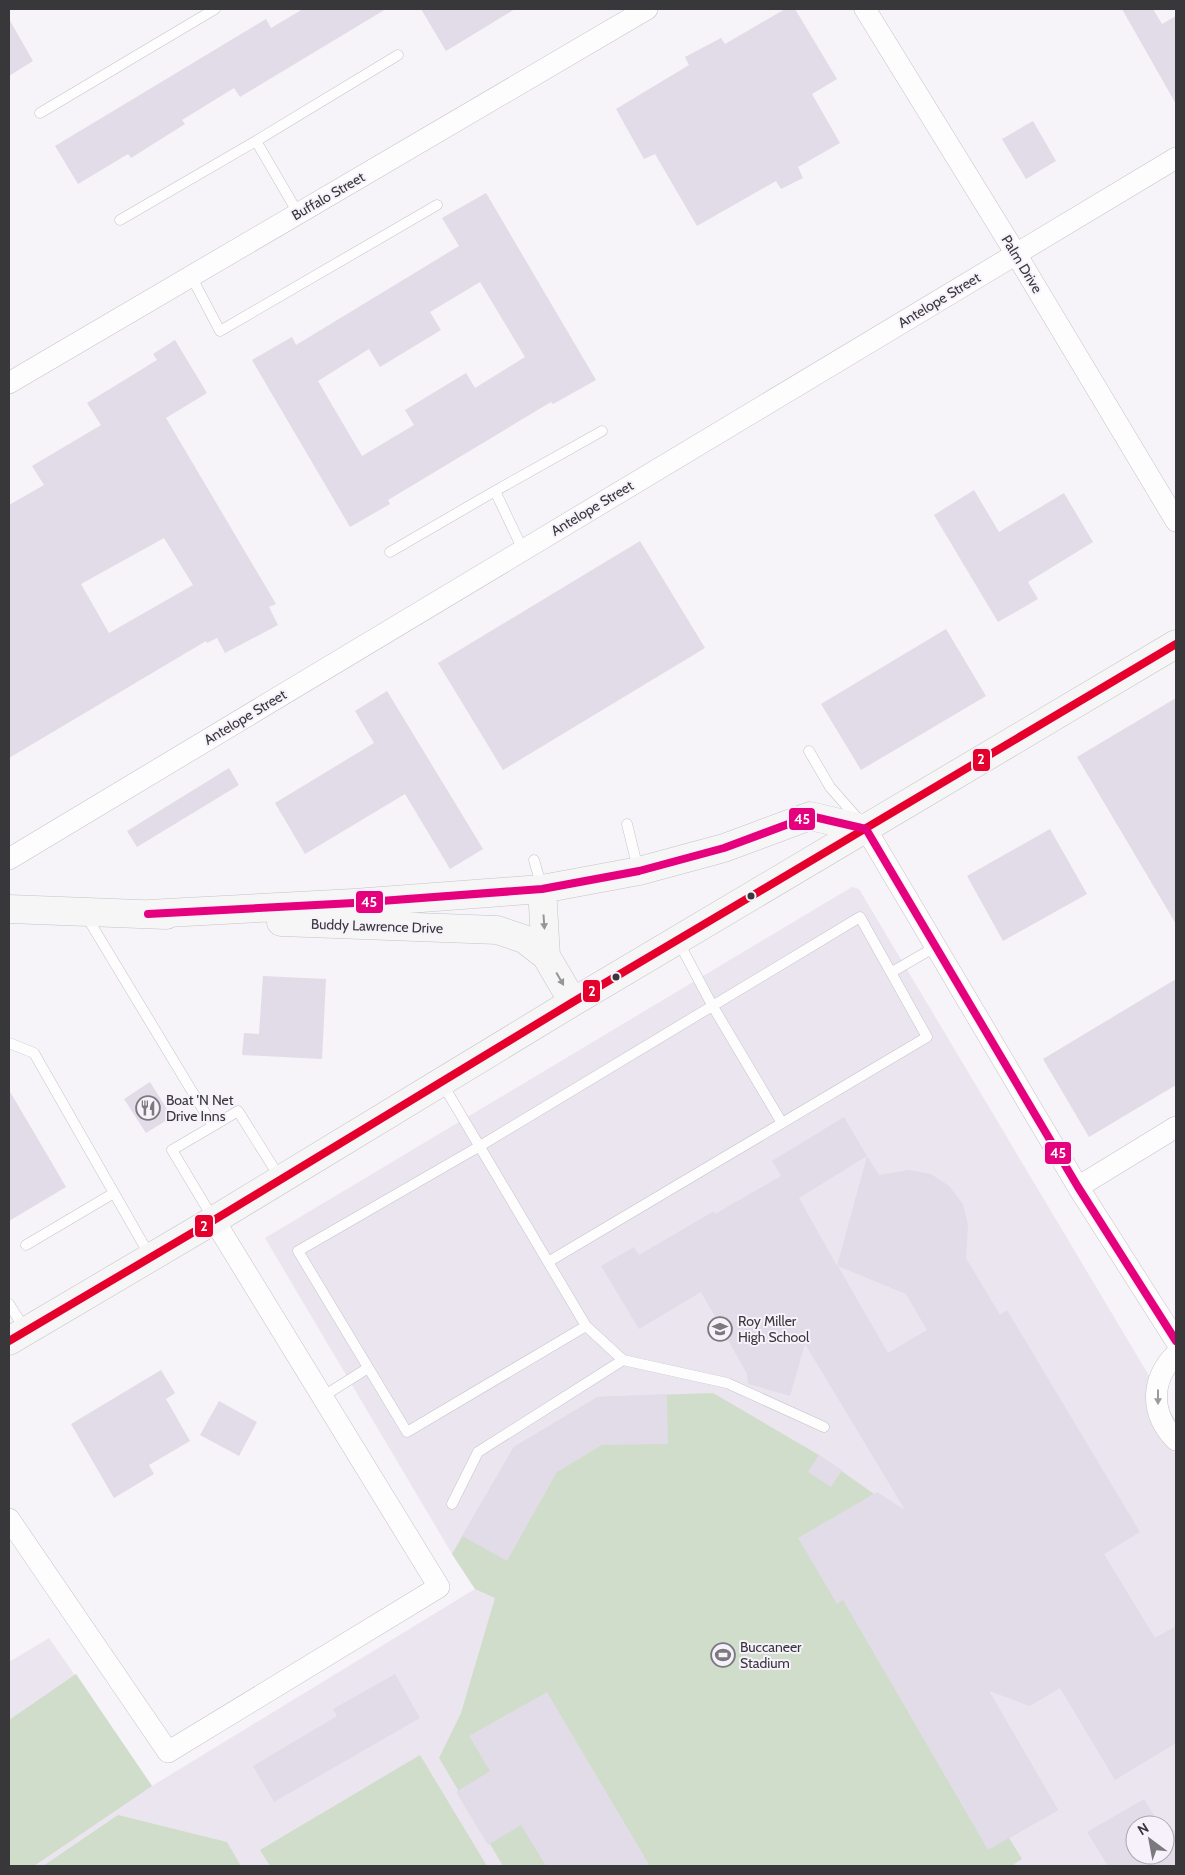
<svg xmlns="http://www.w3.org/2000/svg" width="1185" height="1875" font-family="Cabin,sans-serif">
<style>
.built{fill:#ebe5f0;fill-rule:evenodd}
.green{fill:#d0ddca}
.building{fill:#e1dce7;fill-rule:evenodd}
.lines{fill:none;stroke-linecap:round;stroke-linejoin:round}
.lane-casing{stroke:#c5c3c8;stroke-width:11}
.street-casing{stroke:#c5c3c8;stroke-width:22}
.secondary-casing{stroke:#c5c3c8;stroke-width:29}
.lane{stroke:#fefdfe;stroke-width:10}
.street{stroke:#fefdfe;stroke-width:21}
.secondary{stroke:#f5f6f5;stroke-width:28}
.bus-1-casing{stroke:#f6f1fb;stroke-width:11}
.bus-2-casing{stroke:#f6f1fb;stroke-width:11}
.bus-1{stroke:#e4002b;stroke-width:8}
.bus-2{stroke:#e5007d;stroke-width:8}
.oneway{fill:#969698}
.oneway2{fill:#9b9a9c}
.bus-dot{fill:#38373a;stroke:#f6f1fb;stroke-width:2}
.labels{text-anchor:middle;dominant-baseline:central;stroke-width:4;stroke-linejoin:round;paint-order:stroke}
.street-label{font-size:14px;fill:#38373a;stroke:#f6f1fb}
.poi-label{font-size:14px;fill:#38373a;stroke:#f6f1fb;text-anchor:start}
.line-badge{stroke:#f6f1fb;stroke-width:2}
.badge-label{font-size:14px;text-anchor:middle;font-weight:bold;fill:#fff}
</style>
<rect width="100%" height="100%" fill="#f6f3f9"/>
<!-- built -->
<path class="built" d="M852,887L859,889L1176,1421V1866H9V1662L49,1638L152,1786L475,1589L452,1554L265,1238ZM1135,1825H1165V1855H1135Z"/>
<!-- green -->
<path class="green" d="M713,1393L819,1455L874,1494L1058,1810L1009,1838L1022,1859L1014,1864L1015,1866H503L439,1758L461,1713L495,1598L475,1589L452,1554L514,1447L598,1397Z
M76,1674L152,1786L34,1866H9V1720Z
M420,1755L487,1866H270L260,1850Z
M118,1815L227,1842L241,1866H43Z"/>
<!-- building -->
<path class="building" d="M303,9H386L240,97L234,88L182,120L185,124L131,158L128,154L78,184L55,146L266,19L271,28Z
M421,9H515L446,51Z
M785,9H795L837,79L812,94L840,143L798,167L803,178L781,189L776,181L697,226L655,154L644,159L616,109L689,65L685,57L721,38L725,44Z
M1122,9H1153L1162,24L1176,16V104Z
M9,19L33,61L9,76Z
M1033,121L1056,161L1026,179L1002,139Z
M486,193L596,380L553,404L551,402L388,500L390,504L350,527L252,360L292,337L296,345L459,246L442,218ZM480,282L525,357L475,388L466,373L405,410L414,425L362,456L318,381L369,349L380,367L441,330L430,312Z
M175,340L207,393L166,418L276,604L269,607L278,625L225,653L217,638L207,643L206,641L9,758V505L44,485L32,466L101,425L87,403L157,360L153,354ZM164,538L193,585L109,633L81,584Z
M974,490L999,532L1064,493L1093,542L1028,582L1038,599L998,622L934,515Z
M640,541L705,648L503,770L438,663Z
M946,629L986,696L861,770L821,704Z
M387,691L483,849L450,869L405,794L305,854L275,803L374,743L355,711Z
M1176,698V924L1077,757Z
M229,768L239,785L137,847L127,831Z
M1050,829L1087,894L1003,941L967,876Z
M263,976L326,979L322,1059L242,1055L244,1033L259,1034Z
M1176,979V1085L1089,1137L1043,1059Z
M150,1082L172,1117L146,1133L124,1099Z
M9,1090L66,1187L9,1221Z
M844,1117L867,1156L799,1198L837,1266L867,1156L879,1175L909,1170L931,1174L949,1186L963,1204L968,1225L966,1258L1000,1315L1007,1310L1140,1532L1104,1554L1155,1638L1176,1626V1743L1115,1780L1060,1688L1030,1706L989,1691L1058,1810L988,1850L843,1600L837,1604L798,1538L877,1492L905,1510L805,1344L790,1396L748,1384L747,1374L701,1292L639,1329L601,1266L634,1247L639,1255L714,1211L715,1214L781,1176L772,1161ZM838,1266L906,1294L927,1330L888,1353Z
M161,1370L175,1393L166,1399L190,1441L149,1465L154,1474L114,1498L71,1424Z
M667,1394L668,1444L602,1445L557,1472L507,1561L462,1536L514,1447L598,1397Z
M219,1401L257,1422L239,1456L200,1435Z
M819,1455L842,1470L831,1487L808,1472Z
M395,1674L420,1718L274,1802L253,1766L337,1716L333,1709Z
M547,1692L612,1802L650,1866H546L521,1825L488,1845L456,1792L490,1771L469,1736Z
M1144,1799L1160,1825H1135V1855H1165V1834L1166,1835L1176,1829V1866H1108L1087,1832Z"/>
<g class="lines">
<!-- lane casing -->
<g class="lane-casing">
<path id="lane" d="M40,113L215,9
M298,213L256,141L398,55
M120,220L256,141
M191,276L220,331L437,205
M523,550L495,491L602,431
M390,552L495,491
M809,751L830,787L859,820
M627,824L638,869
M534,860L542,888
M85,914L213,1126L238,1111L280,1178
M678,941L712,1005L782,1123
M892,972L935,947
M9,1043L34,1053L150,1256
M442,1083C490,1164 538,1245 586,1326L407,1432L298,1251L480,1146L860,917L927,1037L548,1262
M213,1126L172,1150L214,1220
M26,1245L114,1193
M9,1304L26,1331
M586,1326L623,1360L727,1383L824,1427
M322,1397L368,1368
M452,1504L478,1452L623,1360"/>
</g>
<!-- street casing -->
<g class="street-casing">
<path id="street" d="M865,9L1016,254L1176,521
M9,383L647,9
M866,829L1078,1187L1176,1341
M9,859L1176,158
M1078,1187L1176,1127
M1176,1354C1150,1380 1150,1414 1176,1440
M9,1519L168,1752L439,1587L214,1220"/>
</g>
<!-- secondary casing -->
<g class="secondary-casing">
<path id="secondary" d="M542,889L546,956
M9,909L166,915
M148,914L354,903L542,889L639,871L724,848L810,816L866,829
M281,922L497,930L524,939L546,956L573,1002
M9,1341L214,1220L573,1002L1176,644"/>
</g>
<!-- lane -->
<use href="#lane" class="lane"/>
<!-- street -->
<use href="#street" class="street"/>
<!-- secondary -->
<use href="#secondary" class="secondary"/>
<!-- bus-1 casing -->
<g class="bus-1-casing">
<path id="bus-1" d="M9,1341L214,1220L573,1002L1176,644"/>
</g>
<!-- bus-2 casing -->
<g class="bus-2-casing">
<path id="bus-2" d="M148,914L354,903L542,889L639,871L724,848L810,816L866,829L1078,1187L1176,1341"/>
</g>
<!-- bus-1 -->
<use href="#bus-1" class="bus-1"/>
<!-- bus-2 -->
<use href="#bus-2" class="bus-2"/>
</g>
<!-- one-way arrows -->
<defs><path id="oneway-solid" d="M-6-.8H1V-3.2L6.5 0L1 3.2V.8H-6Z" transform="scale(1.25)"/></defs>
<g class="oneway">
<use href="#oneway-solid" transform="translate(544 922) rotate(86)"/>
<use href="#oneway-solid" transform="translate(560 979) rotate(60)"/>
</g>
<use class="oneway2" href="#oneway-solid" transform="translate(1158 1397) rotate(90)"/>
<!-- icons -->
<defs>
<g id="restaurant-ring" transform="scale(1.25)"><circle r="9.5" fill="#f6f1fb" stroke="#7a797d" stroke-width="1.5"/><path d="M-5-6h1v4h1v-4h1v4h1v-4h1v5L-1.5 .5V6h-2V.5L-5-1ZM5-6V6H3V1.5H1.5Q1.5-4 5-6Z" fill="#7a797d"/></g>
<g id="school-ring" transform="scale(1.25)"><circle r="9.5" fill="#f6f1fb" stroke="#7a797d" stroke-width="1.5"/><path d="M0-5L7-2L0 1L-7-2ZM-4 1L0 2.5L4 1V4Q0 6-4 4Z" fill="#7a797d"/></g>
<g id="stadium-ring" transform="scale(1.25)"><circle r="9.5" fill="#f6f1fb" stroke="#7a797d" stroke-width="1.5"/><path d="M0-5a6.5 5 0 1 0 0 10a6.5 5 0 1 0 0-10ZM-3.5-1.8h7v3.6h-7Z" fill="#7a797d"/></g>
</defs>
<g fill-rule="evenodd">
<use href="#restaurant-ring" x="148" y="1108"/>
<use href="#school-ring" x="720" y="1329"/>
<use href="#stadium-ring" x="723" y="1655"/>
</g>
<!-- markers -->
<g class="bus-dot">
<circle cx="751" cy="896" r="4.5"/>
<circle cx="616" cy="977" r="4.5"/>
</g>
<g class="labels">
<!-- street labels -->
<g class="street-label">
<text transform="translate(328 196) rotate(-30)">Buffalo Street</text>
<text transform="translate(1022 264) rotate(59)">Palm Drive</text>
<text transform="translate(939 300) rotate(-31)">Antelope Street</text>
<text transform="translate(592 508) rotate(-31)">Antelope Street</text>
<text transform="translate(245 717) rotate(-31)">Antelope Street</text>
<text transform="translate(377 926) rotate(2)">Buddy Lawrence Drive</text>
</g>
<!-- poi labels -->
<g class="poi-label">
<text x="166" y="1100">Boat 'N Net<tspan x="166" dy="16">Drive Inns</tspan></text>
<text x="738" y="1321">Roy Miller<tspan x="738" dy="16">High School</tspan></text>
<text x="740" y="1647">Buccaneer<tspan x="740" dy="16">Stadium</tspan></text>
</g>
</g>
<g class="line-badge">
<rect x="972" y="748" width="19" height="24" rx="5" fill="#e4002b"/>
<rect x="788" y="807" width="28" height="24" rx="5" fill="#e5007d"/>
<rect x="355" y="890" width="29" height="24" rx="5" fill="#e5007d"/>
<rect x="582" y="979" width="19" height="24" rx="5" fill="#e4002b"/>
<rect x="1044" y="1141" width="28" height="24" rx="5" fill="#e5007d"/>
<rect x="194" y="1214" width="20" height="24" rx="5" fill="#e4002b"/>
</g>
<g class="badge-label">
<text x="981" y="764">2</text>
<text x="802" y="824">45</text>
<text x="369" y="907">45</text>
<text x="592" y="996">2</text>
<text x="1058" y="1158">45</text>
<text x="204" y="1231">2</text>
</g>
<!-- border -->
<rect width="1185" height="1875" fill="none" stroke="#38373a" stroke-width="20"/>
<!-- north arrow -->
<g transform="translate(1150 1840) rotate(328)"><circle r="24" fill="#f6f1fb" stroke="#aaa7ae"/>
<path d="M0-4L9 19L0 12L-9 19Z" fill="#7a797d"/>
<text y="-8" font-size="14" font-weight="bold" text-anchor="middle" fill="#38373a">N</text>
</g>
</svg>
